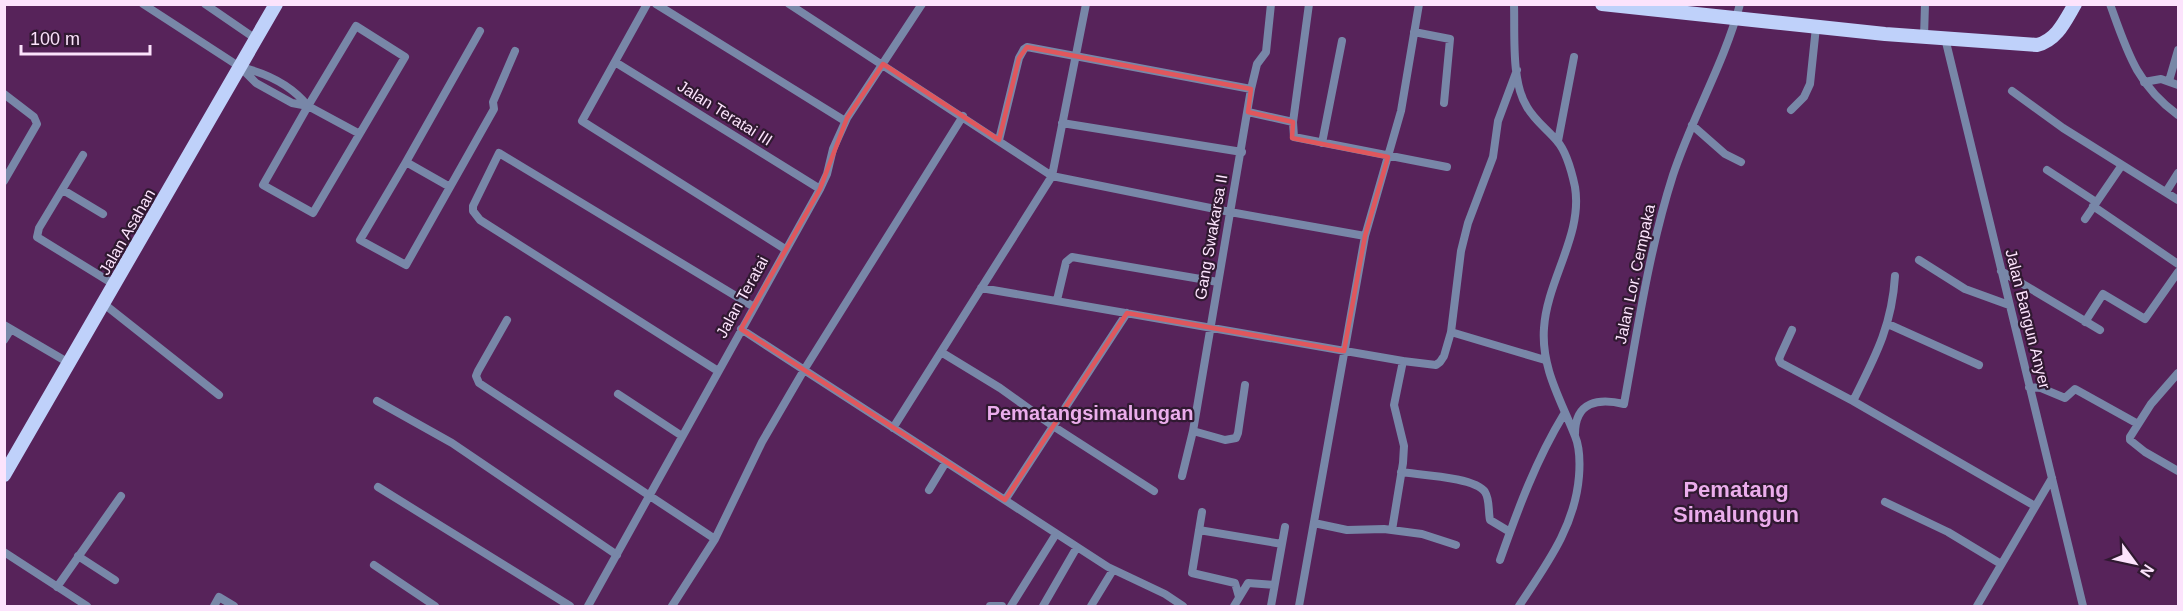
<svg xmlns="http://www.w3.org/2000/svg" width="2183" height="611" font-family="Helvetica,sans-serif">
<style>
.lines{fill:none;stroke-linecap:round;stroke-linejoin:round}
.minor{stroke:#7887a8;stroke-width:8}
.primary{stroke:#bfd1fa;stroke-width:14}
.marked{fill:none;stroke:#e0575d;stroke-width:4.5;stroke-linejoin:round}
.labels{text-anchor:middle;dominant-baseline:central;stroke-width:4.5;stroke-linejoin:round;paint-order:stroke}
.street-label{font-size:16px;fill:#fce3fc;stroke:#301931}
.quarter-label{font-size:20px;font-weight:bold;fill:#ebadec;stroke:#301931}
.district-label{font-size:22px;font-weight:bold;fill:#ebadec;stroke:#301931}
</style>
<rect width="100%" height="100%" fill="#57235a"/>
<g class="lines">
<!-- minor -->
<path class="minor" d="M143,4L240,67L256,83L292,103L308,106C291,85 266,73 240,67
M205,4L256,39
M647,4L582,121L785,249
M656,4L845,121
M789,4L1052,176L1230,212L1365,236
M1309,4L1293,122L1294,137L1447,167
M1514,4C1515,34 1511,82 1527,107C1535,121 1547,129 1557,141C1567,152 1572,173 1575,187C1583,235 1547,280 1544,328C1541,368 1561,400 1575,436C1580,448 1580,463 1579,476C1575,527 1546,565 1519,606
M2110,4C2127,51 2136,84 2178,115
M1414,32L1450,39L1444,103
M1924,37L1925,4
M1945,38L2083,606
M615,62L820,189
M2169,81L2178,50
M2144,82L2161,79L2178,85
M2012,91L2063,128L2178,200
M4,94L34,117L37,124L4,181
M308,106L356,26L405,57L313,213L263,185L308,106L358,133
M1791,110L1804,97L1810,84L1816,27
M1248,112L1293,122
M1062,123L1242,152
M1692,125L1725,154L1741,162
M999,140L1019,58L1024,49L1027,47L1251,89
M1558,141L1574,57
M1322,143L1342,41
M83,155L39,228L37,237L115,285
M406,162L480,31
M2047,170L2096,202
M450,187L406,162L360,240L406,265L494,109L493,102L515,51
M63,190L103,214
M2166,192L2178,173
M2093,206L2178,264
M2085,219L2122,165
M1919,260L1965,289L2009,305
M2001,271L2100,330
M981,288L1403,361L1436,365L1440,362L1444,356L1451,332L1461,251L1468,223L1493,157L1498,121L1517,70
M1057,300L1066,262L1072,257L1218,282
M104,304L219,395
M507,320L478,371L476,376L479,383L715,539L762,442L804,370L963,116
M2085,322L2103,294L2145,319L2178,272
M1888,324L1979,365
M4,325L69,363
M741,329L1108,567L1165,594L1183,606
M1792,330L1781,354L1779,359L1781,363L1853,401L2035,506
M1451,332L1545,360
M4,340L11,329
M941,352L1000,388L1053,426L1154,491
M718,371L480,220L473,211V206L499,153L754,307
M2178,373L2151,404L2130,437V440L2145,452L2178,471
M2029,387L2041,388L2065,398L2075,389L2138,424
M618,394L682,436
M377,401L452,443L617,555
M1853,401C1875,357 1892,326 1895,276
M893,428L1052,176L1086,4
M1193,431L1225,440L1236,438L1238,433L1245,385
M1575,434C1575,401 1599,398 1624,404C1638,327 1649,250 1673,175C1692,117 1724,64 1740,4
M1401,472C1420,475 1475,477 1485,492C1490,500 1488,511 1490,520L1510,532
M1182,476L1193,431L1251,89L1257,64L1266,52L1271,4
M378,487L570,606
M929,490L946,462
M1005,500L1127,313
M1885,502L1948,532L2001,564
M1202,512L1192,573L1235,583L1239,597
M1314,523L1347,530L1384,529L1422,534L1456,545
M1199,530L1282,544
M1392,530L1403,463L1404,446L1394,405L1403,361
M4,552L87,606
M78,556L115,580
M1500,560C1518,509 1536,460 1564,414
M374,565L435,606
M57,587L121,496
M214,606L219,597L234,606
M588,606L820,189L827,174L833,149L847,118L922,4
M672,606L715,539
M990,606H1002
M1011,606L1056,534
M1043,606L1077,547
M1091,606L1113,570
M1234,606L1248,583L1274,585
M1271,606L1285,527
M1299,606L1365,236L1401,111L1419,4
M1977,606L2052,478"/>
<!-- primary -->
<path class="primary" d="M1602,4L1885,34L2037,45C2057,40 2065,21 2075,4
M4,475L276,4"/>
</g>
<!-- marked area -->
<path class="marked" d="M1027,47L1251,89L1248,112L1293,122L1292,138L1388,157L1365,236L1344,351L1127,313L1005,500L741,329L820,189L847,118L883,64L999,140L1019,58Z"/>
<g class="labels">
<!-- street labels -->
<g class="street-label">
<text transform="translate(725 113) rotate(32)">Jalan Teratai III</text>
<text transform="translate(127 232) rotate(-60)">Jalan Asahan</text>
<text transform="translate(1211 237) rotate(-80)">Gang Swakarsa II</text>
<text transform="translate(1635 274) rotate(-78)">Jalan Lor. Cempaka</text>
<text transform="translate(742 297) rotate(-61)">Jalan Teratai</text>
<text transform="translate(2028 319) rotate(76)">Jalan Bangun Anyer</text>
</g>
<!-- quarter labels -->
<g class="quarter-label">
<text x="1090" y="413">Pematangsimalungan</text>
</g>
<!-- district labels -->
<g class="district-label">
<text x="1736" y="489">Pematang<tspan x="1736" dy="25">Simalungun</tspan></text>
</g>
</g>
<!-- border -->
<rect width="2183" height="611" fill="none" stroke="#fce3fc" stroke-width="12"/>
<!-- north arrow -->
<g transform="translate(2135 563) rotate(123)" stroke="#301931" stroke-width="4.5" paint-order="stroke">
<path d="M0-4.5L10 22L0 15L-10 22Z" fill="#fce3fc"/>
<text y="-9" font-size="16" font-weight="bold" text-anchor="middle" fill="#fce3fc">N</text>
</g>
<!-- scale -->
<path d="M21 45v9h129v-9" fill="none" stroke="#fce3fc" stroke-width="3"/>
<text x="30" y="45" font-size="18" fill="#fce3fc" stroke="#301931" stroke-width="4.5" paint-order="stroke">100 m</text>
</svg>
